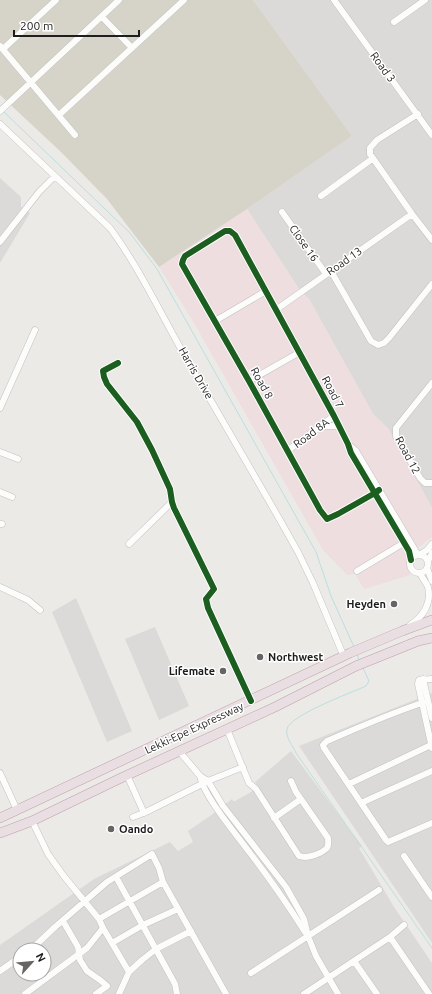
<svg xmlns="http://www.w3.org/2000/svg" width="432" height="994" font-family="Ubuntu,sans-serif">
<style>
.residential{fill:#dbdad8;fill-rule:evenodd}
.commercial{fill:#eededf}
.construction{fill:#d6d3c9}
.lines{fill:none;stroke-linecap:round;stroke-linejoin:round}
.stream{stroke:#badfdf;stroke-width:1}
.minor-casing{stroke:#c3c2c1;stroke-width:7}
.highway-casing{stroke:#c19eae;stroke-width:10}
.minor{stroke:#fcfcfb;stroke-width:6}
.highway{stroke:#e9dfe2;stroke-width:9}
.cycleway-casing{stroke:#fff;stroke-width:8}
.cycleway{stroke:#1b5e20;stroke-width:6}
.poi-dot{fill:#666564;stroke:#fff;stroke-width:1.5}
.labels{text-anchor:middle;dominant-baseline:central;stroke-width:3;stroke-linejoin:round;paint-order:stroke}
.street-label{font-size:11px;fill:#1e1e1e;stroke:#fff}
.poi-label{font-size:11px;font-weight:bold;fill:#1e1e1e;stroke:#fff;text-anchor:end}
</style>
<rect width="100%" height="100%" fill="#eceae7"/>
<!-- residential -->
<path class="residential" d="M253,0H432V508L388,429L373,414L309,299L301,292L247,209L352,136Z
M0,178L21,197V207L30,213L0,263Z
M76,598L132,731L107,742L52,612Z
M155,627L189,706L159,720L125,639Z
M432,693V943L299,746Z
M291,751L362,846L359,848L394,907L432,963V994H0V945L94,879L170,842L178,851L193,842L188,831L210,816L232,799L233,801H235L258,788L255,782ZM20,950H44V974H20Z"/>
<!-- commercial -->
<path class="commercial" d="M247,209L301,292L309,299L373,414L388,428L432,508V537L409,555L407,564L410,575L364,589L355,574L347,575L323,550L191,318L159,267Z"/>
<!-- construction -->
<path class="construction" d="M0,0H253L352,136L247,209L159,267L107,199L61,152L0,95Z"/>
<g class="lines">
<!-- stream -->
<path class="stream" d="M4,112L130,233L157,269L316,552L331,596L354,647
M357,654L359,660
M363,668L369,681L366,686C351,693 290,715 287,729C285,737 293,746 296,753L432,948"/>
<!-- minor casing -->
<g class="minor-casing">
<path id="minor" d="M334,0L432,135
M102,17L132,48
M394,22L425,0
M0,46L75,135
M3,49L56,0
M0,111L119,0
M418,114L377,140L370,148V154L412,214L432,240
M59,115L184,0
M0,124L110,228C138,266 158,308 181,349C220,417 260,484 298,552L313,583L344,657
M321,196L372,159
M282,212L326,274
M0,242L39,192L55,176
M331,271L371,341L378,345L384,343L389,338L432,284
M277,309L412,214
M215,321L266,291
M118,363L103,371L104,377L107,384L137,422L152,450L170,489L172,502L174,508L214,589L206,599L208,608L251,701
M249,381L300,352
M432,383L396,428V436L420,478L425,483H432
M0,408L35,330
M321,426H339
M348,444L356,451L418,555
M287,451L334,416
M0,452L18,459
M379,490L375,493L338,514L327,519L320,510L249,381L182,264L183,260L185,256L225,231H230L235,235L334,416L348,444L351,453L409,551L411,560
M0,492L12,497
M0,524H2
M129,544L172,502
M419,555L427,550L432,544
M410 564a9 9 0 1 1 18 0a9 9 0 1 1-18 0Z
M428,561L432,553
M427,568L432,581
M357,571L407,541
M0,587L28,600L40,610
M410,625C423,617 432,603 428,587C426,582 422,578 420,573
M423,679L432,718
M432,679L419,680L418,684L432,748
M428,701C393,712 360,727 327,741L323,745L324,748L386,840L388,842L432,823
M227,729L249,783L256,789L299,856C307,859 321,854 327,848C329,845 328,842 328,838L296,792L291,781
M179,751L200,776L208,781L223,806L286,887L304,919L308,936L316,956L338,994
M0,773L17,810
M127,775L144,813
M200,776C204,797 237,835 250,853C270,879 288,905 305,932
M349,784L431,745
M361,803L432,771
M133,817L146,812L208,781L243,767
M274,818L301,799
M32,821L48,854L63,875L99,919L103,928L129,972L119,994
M404,856L432,897
M116,877L175,984L177,994
M99,919L163,882
M63,921L78,947L80,960L87,971L100,980L107,986L96,994
M390,937L429,994
M112,943L143,925L178,909
M28,950L37,944L55,927L107,882L152,854L159,868L163,882L226,994
M354,961L377,994
M0,971L20,957
M129,972L142,960L156,949L191,931
M251,973L379,890
M25,994L87,948L103,928
M304,994L390,937L404,925"/>
</g>
<!-- highway casing -->
<g class="highway-casing">
<path id="highway" d="M0,818L350,653L402,631L432,620
M0,833L32,821L121,778L275,707L356,666L418,641L432,638"/>
</g>
<!-- minor -->
<use href="#minor" class="minor"/>
<!-- highway -->
<use href="#highway" class="highway"/>
<!-- cycleway casing -->
<g class="cycleway-casing">
<path id="cycleway" d="M118,363L103,371L104,377L107,384L137,422L152,450L170,489L172,502L174,508L214,589L206,599L208,608L251,701
M379,490L375,493L338,514L327,519L320,510L249,381L182,264L183,260L185,256L225,231H230L235,235L334,416L348,444L351,453L409,551L411,560"/>
</g>
<!-- cycleway -->
<use href="#cycleway" class="cycleway"/>
</g>
<!-- markers -->
<g class="poi-dot">
<circle cx="394" cy="604" r="4"/>
<circle cx="260" cy="657" r="4"/>
<circle cx="223" cy="671" r="4"/>
<circle cx="111" cy="829" r="4"/>
</g>
<g class="labels">
<!-- street labels -->
<g class="street-label">
<text transform="translate(383 67) rotate(54)">Road 3</text>
<text transform="translate(304 243) rotate(55)">Close 16</text>
<text transform="translate(344 261) rotate(-35)">Road 13</text>
<text transform="translate(196 373) rotate(60)">Harris Drive</text>
<text transform="translate(262 383) rotate(61)">Road 8</text>
<text transform="translate(333 392) rotate(62)">Road 7</text>
<text transform="translate(311 433) rotate(-37)">Road 8A</text>
<text transform="translate(408 455) rotate(62)">Road 12</text>
<text transform="translate(194 728) rotate(-25)">Lekki-Epe Expressway</text>
</g>
<!-- poi labels -->
<g class="poi-label">
<text x="386" y="604">Heyden</text>
<text x="268" y="657" text-anchor="start">Northwest</text>
<text x="215" y="671">Lifemate</text>
<text x="119" y="829" text-anchor="start">Oando</text>
</g>
</g>
<!-- north arrow -->
<g transform="translate(32 962) rotate(63)"><circle r="19" fill="#ffffff" stroke="#a5a5a5"/>
<path d="M0-3L7 15L0 10L-7 15Z" fill="#666564"/>
<text y="-6" font-size="11" font-weight="bold" text-anchor="middle" fill="#1e1e1e">N</text>
</g>
<!-- scale -->
<path d="M14 30v6h125v-6" fill="none" stroke="#1e1e1e" stroke-width="2"/>
<text x="20" y="30" font-size="12" fill="#1e1e1e" stroke="#ffffff" stroke-width="3" paint-order="stroke">200 m</text>
</svg>
